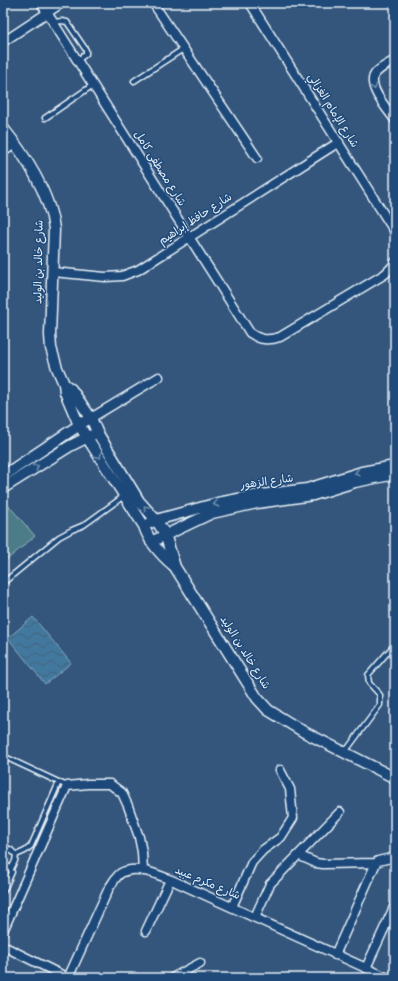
<svg xmlns="http://www.w3.org/2000/svg" width="398" height="981" font-family="'Gochi Hand','Playpen Sans Arabic',sans-serif">
<style>
.garden{fill:#4b7c88;stroke:#9ab6c0}
.water{fill:url(#water-waves);stroke:#84a8c2}
.lines{fill:none;stroke-linecap:round;stroke-linejoin:round}
.service-casing{stroke:#e8f1f8;stroke-width:7}
.minor-casing{stroke:#e8f1f8;stroke-width:11}
.tertiary-casing{stroke:#e8f1f8;stroke-width:13}
.service{stroke:#1f4a7a;stroke-width:4}
.minor{stroke:#1f4a7a;stroke-width:8}
.tertiary{stroke:#1f4a7a;stroke-width:10}
.oneway{stroke:#6f8dac}
.labels{text-anchor:middle;dominant-baseline:central;stroke-width:3;stroke-linejoin:round;paint-order:stroke}
.street-label{font-size:11px;fill:#e8f1f8;stroke:#1f4a7a}
</style>
<defs>
<pattern id="water-waves" width="16" height="10" patternUnits="userSpaceOnUse"><rect width="16" height="10" fill="#42789e"/><path d="M0 5q4-4 8 0t8 0" fill="none" stroke="#446278"/></pattern>
</defs>
<rect width="100%" height="100%" fill="#34567d"/>
<filter id="ink" filterUnits="userSpaceOnUse"><feTurbulence type="fractalNoise" baseFrequency=".025" numOctaves="2"/><feDisplacementMap in="SourceGraphic" scale="8" xChannelSelector="R" yChannelSelector="G"/><feConvolveMatrix kernelMatrix="1 2 1 2 8 2 1 2 1" color-interpolation-filters="sRGB"/></filter>
<g filter="url(#ink)">
<!-- garden -->
<path class="garden" d="M9,506L35,536L3,563V511Z"/>
<!-- water -->
<path class="water" d="M33,617L71,663L45,684L8,638Z"/>
<g class="lines">
<!-- service casing -->
<g class="service-casing">
<path id="service" d="M54,22L62,21L67,22L86,50V54L78,60
M134,81L183,49
M45,118L93,85
M3,583L59,537L72,530L84,525L124,496
M345,752L380,705V695L369,683L368,675L395,644
M3,756L67,786
M3,846L11,850L16,855L15,861L11,869
M16,855L25,851L31,846L59,782
M3,864L9,867L12,872L3,892
M370,978L373,972"/>
</g>
<!-- minor casing -->
<g class="minor-casing">
<path id="minor" d="M41,3L250,333C260,340 268,341 280,337L385,274L392,267L395,262
M153,3L257,158
M250,3L395,232
M3,42L62,3
M395,60C389,64 379,68 375,74C366,86 388,110 395,120
M3,152L15,144
M53,272L105,277L122,276L138,270L339,142
M91,418L159,377
M298,855L316,863L323,864L376,863
M232,907L252,862L263,850L281,837L293,818L290,789L280,770
M255,917L270,884L340,812
M3,931L67,786L88,784H110L122,793L128,806L139,837L142,852L143,871
M146,931L170,880
M3,946L68,978
M335,955L376,863L378,861L395,857
M366,968L395,905
M68,978L109,888C113,883 116,876 121,873C137,864 161,876 176,882L388,978
M172,978L200,963"/>
</g>
<!-- tertiary casing -->
<g class="tertiary-casing">
<path id="tertiary" d="M3,128C25,155 50,194 54,229L50,335L51,348L57,368L64,384L65,392L79,425L144,526C149,543 162,556 175,567
M64,384L71,389L91,418L97,432L139,501L156,520L165,534L175,567L257,698L268,710L304,732L395,778
M3,476L84,422
M3,488L70,446L92,435
M150,523L156,520L218,503L254,496L307,489L362,472L395,466
M151,542L212,513L257,503L313,495L355,482L395,474"/>
</g>
<!-- service -->
<use href="#service" class="service"/>
<!-- minor -->
<use href="#minor" class="minor"/>
<!-- tertiary -->
<use href="#tertiary" class="tertiary"/>
</g>
<!-- one-way arrows -->
<defs><path id="oneway-chevron" d="M-2-3.5L2.5 0L-2 3.5" fill="none" stroke-width="1.6" stroke-linecap="round" stroke-linejoin="round"/></defs>
<g class="oneway">
<use href="#oneway-chevron" transform="translate(374 87) rotate(71)"/>
<use href="#oneway-chevron" transform="translate(99 456) rotate(58)"/>
<use href="#oneway-chevron" transform="translate(36 467) rotate(-33)"/>
<use href="#oneway-chevron" transform="translate(357 473) rotate(165)"/>
<use href="#oneway-chevron" transform="translate(216 504) rotate(166)"/>
<use href="#oneway-chevron" transform="translate(146 508) rotate(-133)"/>
</g>
</g>
<g class="labels">
<!-- street labels -->
<g class="street-label">
<text transform="translate(332 111) rotate(58)">شارع الإمام الغزالي</text>
<text transform="translate(159 169) rotate(58)">شارع مصطفى كامل</text>
<text transform="translate(196 220) rotate(-33)">شارع حافظ إبراهيم</text>
<text transform="translate(40 262) rotate(-89)">شارع خالد بن الوليد</text>
<text transform="translate(267 483) rotate(-8)">شارع الزهور</text>
<text transform="translate(244 653) rotate(58)">شارع خالد بن الوليد</text>
<text transform="translate(207 884) rotate(23)">شارع مكرم عبيد</text>
</g>
</g>
<!-- margin -->
<rect width="398" height="981" fill="none" stroke="#1f4a7a" stroke-width="16"/>
<rect x="8" y="8" width="382" height="965" fill="none" stroke="#e8f1f8" stroke-width="1.5" filter="url(#ink)"/>
</svg>
